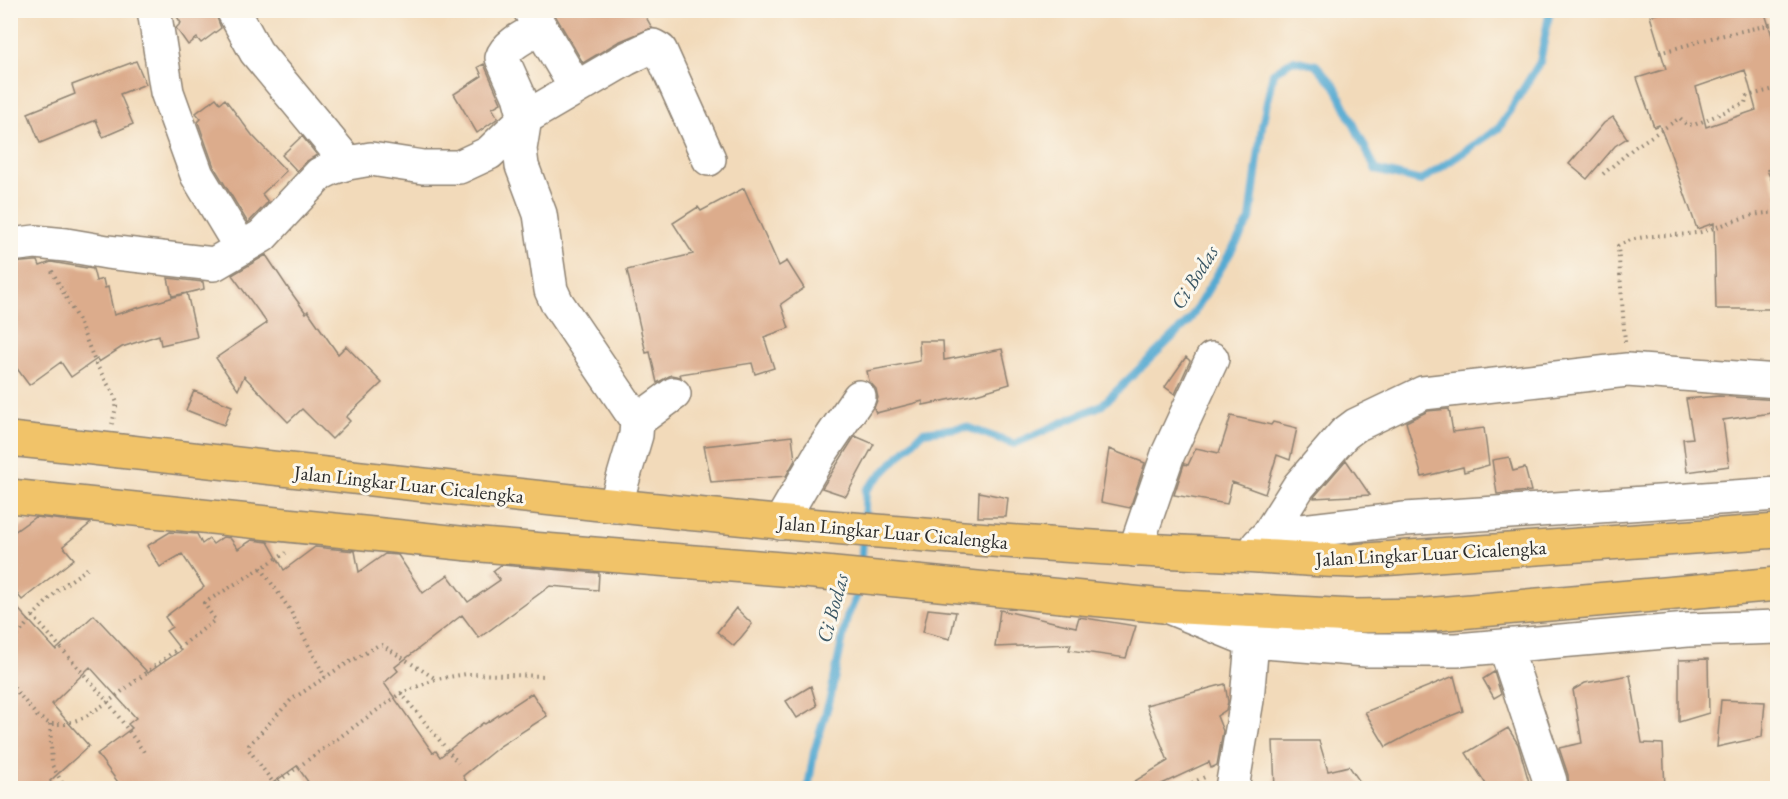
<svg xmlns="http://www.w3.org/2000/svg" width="1788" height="799" font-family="'EB Garamond',serif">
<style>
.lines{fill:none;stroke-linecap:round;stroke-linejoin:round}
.stream{stroke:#56aad2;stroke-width:8}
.building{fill:#dcac8c;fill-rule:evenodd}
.minor-casing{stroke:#8e8272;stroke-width:36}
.highway-casing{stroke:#8e8272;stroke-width:36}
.path{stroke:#8e8272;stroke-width:4;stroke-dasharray:1.5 4.5;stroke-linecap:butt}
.minor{stroke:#fff;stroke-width:33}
.highway{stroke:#f1c369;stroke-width:33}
.labels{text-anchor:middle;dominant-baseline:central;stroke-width:6;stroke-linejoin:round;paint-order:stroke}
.street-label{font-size:20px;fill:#2b2b2b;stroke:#fbf7ec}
.water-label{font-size:21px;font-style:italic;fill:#3a5765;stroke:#fbf7ec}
</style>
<rect width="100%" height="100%" fill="#fbf7ec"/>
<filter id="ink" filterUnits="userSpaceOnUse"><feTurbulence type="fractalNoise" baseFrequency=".0167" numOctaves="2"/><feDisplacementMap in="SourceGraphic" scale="12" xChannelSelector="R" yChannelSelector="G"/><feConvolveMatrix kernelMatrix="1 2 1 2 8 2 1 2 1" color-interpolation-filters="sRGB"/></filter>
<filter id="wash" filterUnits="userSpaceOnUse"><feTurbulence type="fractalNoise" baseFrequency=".008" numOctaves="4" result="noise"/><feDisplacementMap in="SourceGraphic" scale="24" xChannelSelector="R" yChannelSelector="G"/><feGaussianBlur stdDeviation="1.35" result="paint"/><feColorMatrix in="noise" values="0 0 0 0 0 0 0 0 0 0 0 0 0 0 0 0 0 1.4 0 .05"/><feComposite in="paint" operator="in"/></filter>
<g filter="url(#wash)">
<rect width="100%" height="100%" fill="#f2daba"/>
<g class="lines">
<!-- stream -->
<path class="stream" d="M864,522L866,490L923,432L966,427L1014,444L1102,405L1189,321L1250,220L1262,126L1273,73L1293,60L1316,65L1335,86L1376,170L1421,181L1499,128L1540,62L1550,10
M861,570L863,537
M808,788L814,752L830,699L847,617L860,589L861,584"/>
</g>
<g id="blocks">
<!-- building -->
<path class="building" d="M173,10H214L221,28L201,43L197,38L188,45L176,28L181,23Z
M552,10H642L652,28L618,42L583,63Z
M1668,10H1764L1778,55V166L1767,170L1778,195V309H1716L1714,223L1697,229L1668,146L1659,125L1654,127L1637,78L1666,69L1650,16ZM1745,70L1756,110L1706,127L1696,87Z
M136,61L146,84L120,94L133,124L103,137L96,120L40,143L28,113L75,94L72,85Z
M484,64L501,103L492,108L498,118L477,133L454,94L482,76L478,67Z
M216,98L220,103L225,99L252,135L286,171L262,194L268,202L248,223L214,167L198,122L201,119L196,113Z
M1613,117L1627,138L1615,146L1587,179L1569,164L1604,123Z
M302,136L317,155L307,161L297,171L282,155Z
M744,188L779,266L787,261L804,288L781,304L789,328L764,337L774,368L755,374L752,363L680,374L681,377L671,375L657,383L650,352L646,353L627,270L693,254L673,223L698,207L701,211Z
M266,255L288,288L306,313L308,311L338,354L346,346L382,383L346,417L350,421L332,439L302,409L288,422L244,376L238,390L216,358L267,323L232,275Z
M35,261H38L40,266L51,262L93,269L96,281L103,279L105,288L108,287L114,315L187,293L172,296L168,278L203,282L204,289L187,293L197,337L161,345L159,335L122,347L99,362L97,359L71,377L61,362L29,385L10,359V263Z
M919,341H943L944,360L1002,349L1010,384L976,394L923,405V401L876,413L874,408L878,398L876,389L869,381L867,371L920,361Z
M1186,357L1190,361L1175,394L1165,387Z
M194,391L232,406L224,425L186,410Z
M1719,396L1778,400V412L1723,420L1729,466L1687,472L1683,439L1693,438L1686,399Z
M1449,409L1453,432L1484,428L1489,465L1464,472L1463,467L1422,477L1406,422L1428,411Z
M1231,416L1271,425L1273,422L1297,428L1290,460L1277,455L1265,494L1232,482L1227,504L1174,495L1184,464L1188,465L1196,448L1219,453Z
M792,436L795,460L786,476L711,482L704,446Z
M855,436L874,444L846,496L822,488Z
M1109,449L1145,463L1130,508L1101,502Z
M1509,457L1513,471L1525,468L1531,491L1497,494L1492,460Z
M1346,460L1370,495L1314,498V497Z
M979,492L1008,498L1006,517H978Z
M35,517L91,523L63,546L74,559L22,600L10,585V535Z
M170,532L197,534L202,544L209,539L213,544L223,537L230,538L238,549L252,540L268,542L284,570L315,547L355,551L359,572L385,554L398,555L423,593L448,575L468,602L500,580L493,571L501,565L599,573L598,590L550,586L479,638L462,615L395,667L398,671L384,683L433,753L436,751L440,757L483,723L485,724L532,693L547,716L500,746L463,776L466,781L457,789H313L297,766L264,789H123L97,754L132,728L128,724L136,718L90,667L52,704L89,746L50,781L55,789H10V600L56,650L94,615L148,673L181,650L166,631L172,627L165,617L204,587L182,554L160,567L147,546Z
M736,608L752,624L734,646L717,632Z
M928,609L956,612L950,639L923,632Z
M1000,610L1076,627L1079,617L1136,626L1126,658L1069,650L1071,644L995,647Z
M1708,659L1709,713L1679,722V660Z
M1494,672L1501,694L1494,698L1483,679Z
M1630,675L1642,743L1663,744L1665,789H1626L1625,784L1583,786V789H1569L1568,775L1559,748L1582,743L1573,690L1585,683Z
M1454,676L1463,711L1423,727L1386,747L1365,712Z
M1225,684L1228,702L1226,710L1217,716L1223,731L1217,765L1211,768L1209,762L1151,789H1122L1168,761L1146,705Z
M811,686L817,706L797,718L786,701Z
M1721,700L1765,702L1762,737L1717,747Z
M1508,728L1518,744L1531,789H1489L1466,753Z
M1273,741H1319L1328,771L1349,766L1365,789H1275Z"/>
</g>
</g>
<g filter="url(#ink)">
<use href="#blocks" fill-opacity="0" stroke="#8e8272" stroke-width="1.5"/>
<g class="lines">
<!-- minor casing -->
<g class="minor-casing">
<path id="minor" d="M154,10L167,92L197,175L241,248
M233,10L256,52L348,163
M530,10L576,88
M540,28C528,35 506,44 502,58L519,96L525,118L520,149L522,166L540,214L551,290L557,303L637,421
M10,245L35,242L66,245L107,252L214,264L262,236L320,174L332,168L348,163L371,159L423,167H459L489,153L525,118L626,59L653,46L660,50L709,159
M615,506L636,435L637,421L674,394
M780,523L820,454L859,397
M1268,535L1299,486L1344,434L1356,425L1423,393L1627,370L1778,381
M1258,545L1268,535L1405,519L1778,494
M1135,550L1168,454L1212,359
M1171,608L1252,641L1247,700L1232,788
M1252,641L1366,650H1457L1688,630L1778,627
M1505,646L1550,781V788"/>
</g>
<!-- highway casing -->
<g class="highway-casing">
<path id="highway" d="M10,439C414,482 817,536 1223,554C1266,556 1309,560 1352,561L1778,531
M10,496L469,544L794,570L1164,606L1353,616L1425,615L1778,584"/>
</g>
<!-- path -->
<path class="path" d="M1775,23L1778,31
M1659,53L1715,37L1778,23
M1603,174L1635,147L1680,118L1686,124L1694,125L1745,103L1747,96L1778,88
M52,271L79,322L96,364L114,395L117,403L112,424
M1625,342L1618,246C1643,231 1674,238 1701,232C1727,225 1751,211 1778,213
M261,568L290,610L325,677
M33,616L108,702L146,755
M10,645L33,616L60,588L91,566
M10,683L37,716L50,724H65L83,718L108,702L215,620L204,603L286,553
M401,693L458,763
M50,724L52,765L65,788
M275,785L249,750V745L291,700L336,670L377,646L382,645L436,679
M269,788L401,693L437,679L466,674L547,676
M1181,788L1205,777"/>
<!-- minor -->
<use href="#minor" class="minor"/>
<!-- highway -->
<use href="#highway" class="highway"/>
</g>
</g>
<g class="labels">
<!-- street labels -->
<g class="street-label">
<text transform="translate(409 484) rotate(6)">Jalan Lingkar Luar Cicalengka</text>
<text transform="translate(893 532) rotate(5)">Jalan Lingkar Luar Cicalengka</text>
<text transform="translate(1431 553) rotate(-3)">Jalan Lingkar Luar Cicalengka</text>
</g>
<!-- water labels -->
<g class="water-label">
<text transform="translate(1194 277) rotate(-58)">Ci Bodas</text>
<text transform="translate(832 608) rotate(-75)">Ci Bodas</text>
</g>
</g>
<!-- margin -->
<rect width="1788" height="799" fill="none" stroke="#fbf7ec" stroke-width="36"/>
</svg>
